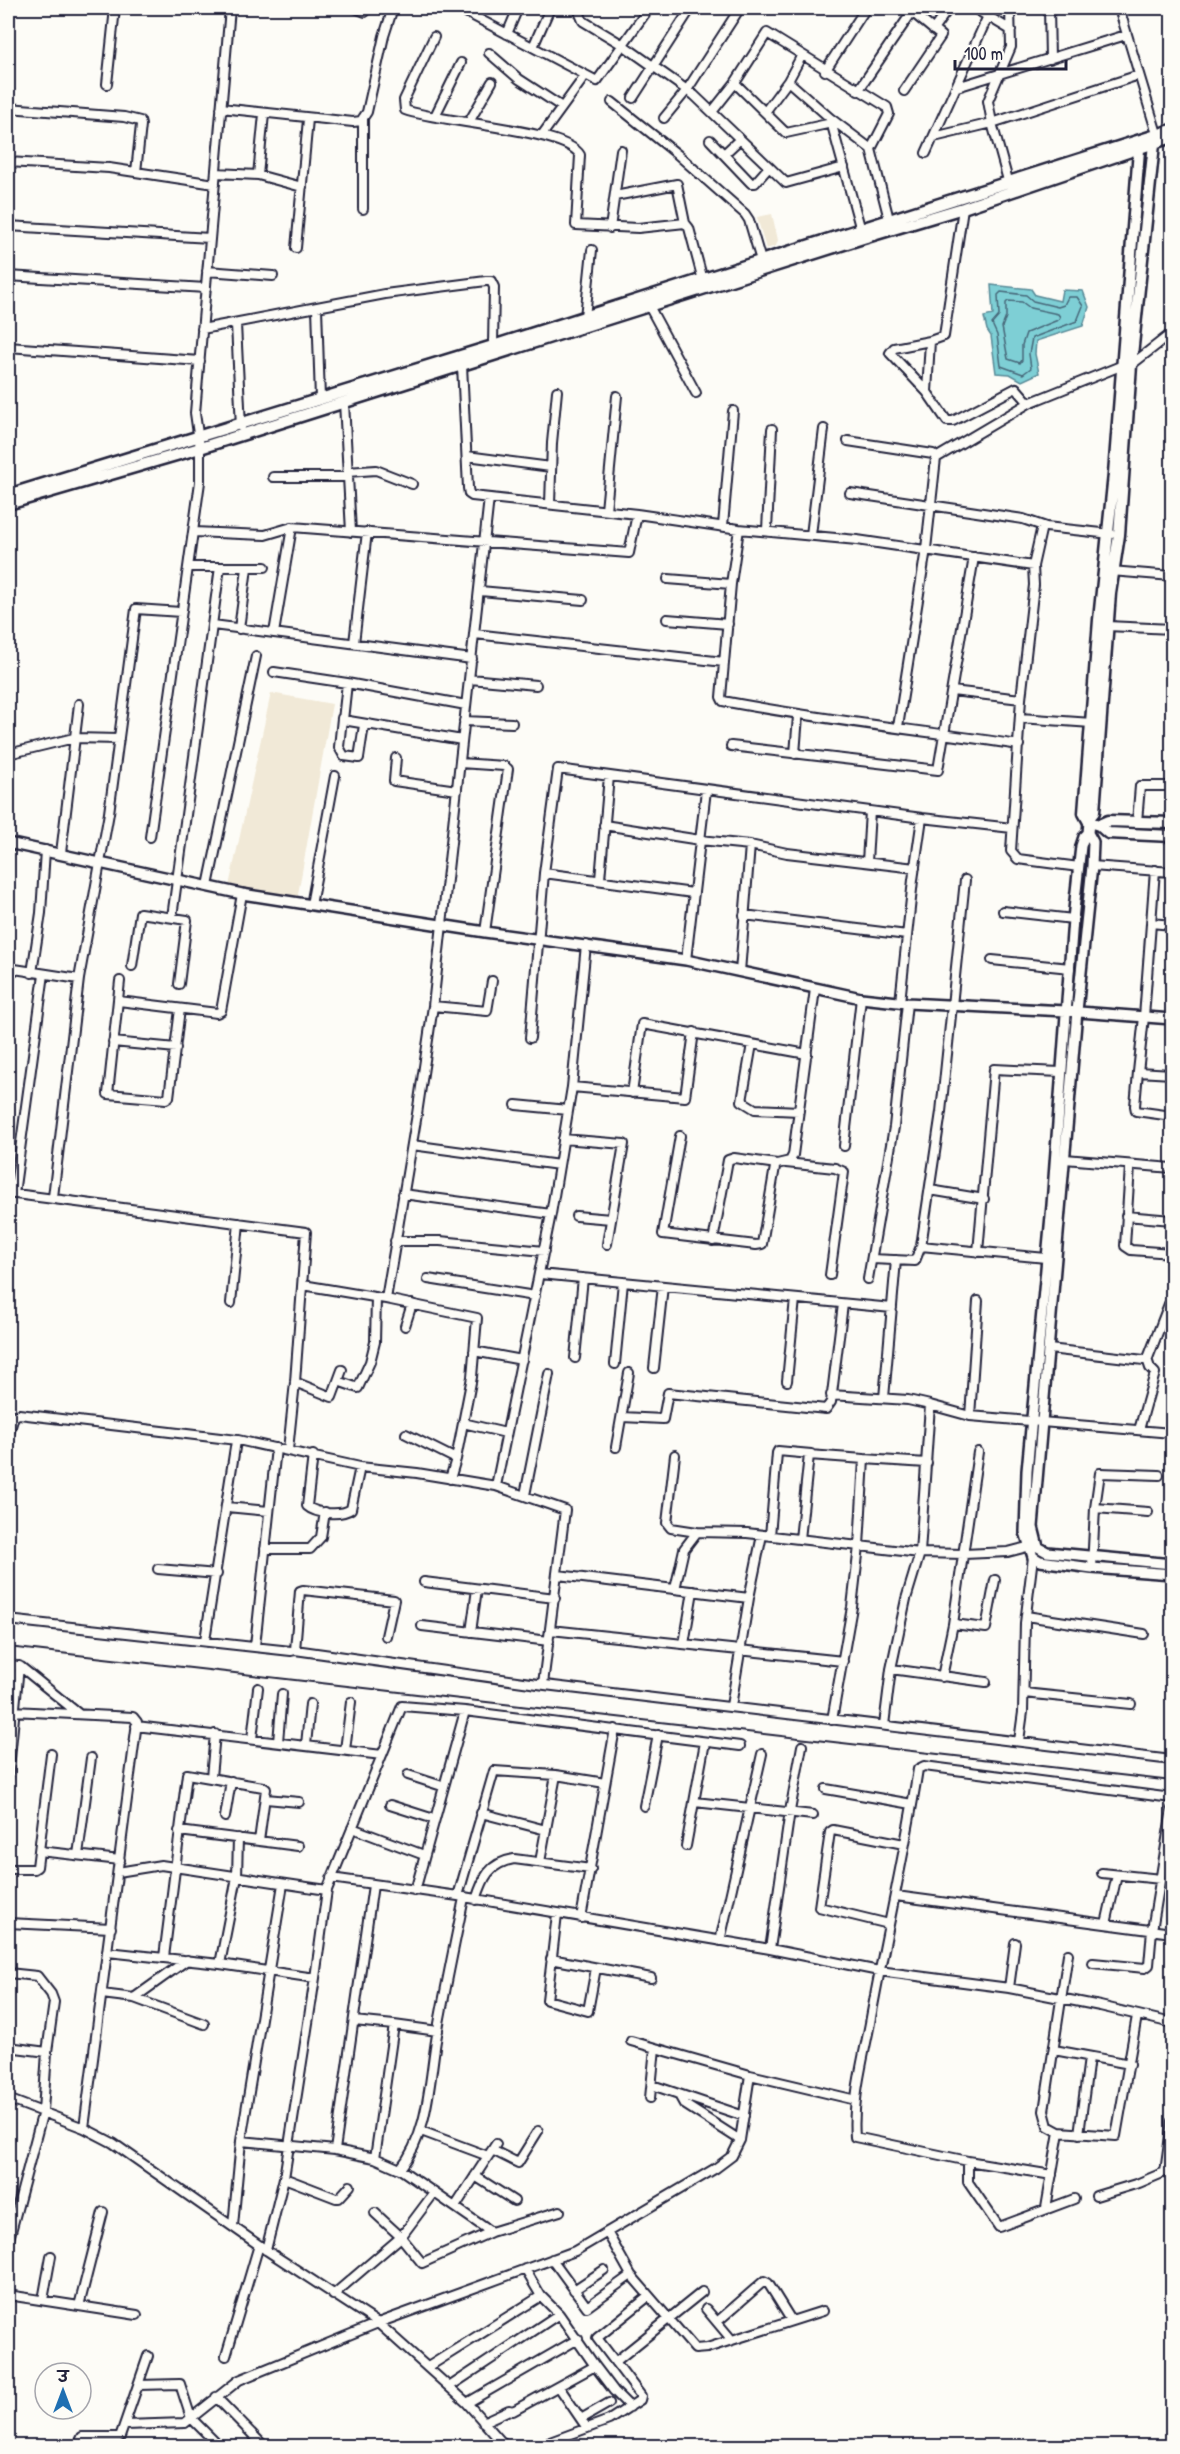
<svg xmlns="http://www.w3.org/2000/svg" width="1180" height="2454" font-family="'Patrick Hand','Playpen Sans Deva',sans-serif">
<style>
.built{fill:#f1e9d7}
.water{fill:#7ecfd5;stroke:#598a97;stroke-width:1.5}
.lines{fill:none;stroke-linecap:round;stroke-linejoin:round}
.shore{stroke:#476779;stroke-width:1.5}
.minor-casing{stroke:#22223b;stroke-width:12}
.tertiary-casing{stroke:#22223b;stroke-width:14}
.secondary-casing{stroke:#22223b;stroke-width:15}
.minor{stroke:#fdfcf7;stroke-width:8}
.tertiary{stroke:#fdfcf7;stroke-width:9}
.secondary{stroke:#fdfcf7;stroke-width:10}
.rail{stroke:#22223b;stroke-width:2}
</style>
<rect width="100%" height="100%" fill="#fdfcf7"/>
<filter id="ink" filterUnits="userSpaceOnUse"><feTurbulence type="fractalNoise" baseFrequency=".0167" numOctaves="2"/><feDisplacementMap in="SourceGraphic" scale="12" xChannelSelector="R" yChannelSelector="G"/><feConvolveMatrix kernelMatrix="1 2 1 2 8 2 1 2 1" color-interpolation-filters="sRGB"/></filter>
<g filter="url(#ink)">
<!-- built -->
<path class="built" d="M772,214L778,240L776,246L766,249L757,217Z
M271,693L332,704L297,900L229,886Z"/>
<!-- water -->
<path class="water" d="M991,285L1031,289L1035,295L1060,301L1062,290L1083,291L1089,307L1083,326L1036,341L1035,354L1039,373L1022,381L1010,374L996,373L991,336L987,330L984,317L993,315Z"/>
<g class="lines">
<!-- shore -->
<path class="shore" d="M1001,292L1026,295L1033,301L1058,307L1064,305L1068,297H1077L1083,306L1077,321L1032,338L1029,354L1031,368L1023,374L1001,366L997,335L992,324L999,316L998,295Z
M1008,301L1022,302L1030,308L1058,314L1060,317L1058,320L1026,333L1022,345V360L1020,363L1008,359L1002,327L1006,317V303Z"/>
<!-- minor casing -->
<g class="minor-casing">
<path id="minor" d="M355,8L365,12
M458,8L597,81L649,8
M582,8L580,14L583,21L623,45L694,95L786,183L844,167
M974,8L1011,30
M1049,8L1050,59
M1119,8L1158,137
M933,30L949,8
M507,34L518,8
M434,37L404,100L405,110C436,122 566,129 580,155L576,225L638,228L685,223L689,228L704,284
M533,47L550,8
M489,53L519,79L562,107
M825,71L866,8
M788,81L830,118L862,234
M735,83L786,133L832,123
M107,84L115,8
M957,87L1126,35
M858,91L912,12
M904,91L941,36L907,8
M633,98L691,8
M612,102L677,154L745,214L749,220L762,264
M8,108L124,117L140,121L141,125L136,172
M221,108L353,122L361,121L367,112L384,36L393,8
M712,112L735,83L767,33L887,107L889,114L871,149
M765,112L788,81L802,55
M435,116L461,63
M664,118L687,90L740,8
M830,118L871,149L890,223
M469,122L492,82
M542,135L585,76
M934,137L992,123L1139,75
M710,140L751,183H755L769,167
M926,153L988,16
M724,154L739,140
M8,162L109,168L215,184
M216,173L258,175L302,187
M258,175L264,114
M1009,184L992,123L988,101L1011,47L1010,8
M615,196L677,184L685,223
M963,208L944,336L930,341L927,392L947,421H953L1016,388L1029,403L1123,365H1131L1172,333
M363,209V118
M8,226L210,238
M610,228L621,150
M296,248L308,119
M207,271L273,276
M8,276L206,288
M649,306L696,393
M317,307L320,399
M585,317L592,250
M236,324L241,427
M202,329L385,294L486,281H491L494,287L493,346
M8,347L200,361
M462,365L468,488L469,494L472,496L637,514L739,529L857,540L1033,566L1042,526
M927,392L890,353L894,348L930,341
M344,402L351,532
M848,441L933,454L936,458
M467,456L551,467
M936,458L1029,403
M347,472L376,470L412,484
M273,477H347
M850,493L1023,519L1046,527L1111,534
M550,504L552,443L557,391
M606,510L617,396
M723,526L733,411
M739,529L731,584L721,697L723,701C821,720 920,730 1019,745
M767,530L772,429
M194,532L265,535L292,527L629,553L637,514
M811,535L824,429
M1033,566L1034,585L1021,699L1011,851L1018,859L1079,867
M189,567H265
M1111,571L1172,576
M668,579L731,584
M480,591L583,600
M667,619L728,624
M213,625L472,659
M1107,626L1172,629
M239,629L247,568
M274,633L292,527
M475,634L724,662
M354,643L367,532
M274,672L347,683L466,705
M470,679L536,685
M347,683L343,720L462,740
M952,691L1021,699
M342,718L339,747L344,756L359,758L364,725
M1020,718L1092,723
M464,721L512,723
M898,727L926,549L936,458
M731,746L938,770L974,557
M8,754L74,738L119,739
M795,754L798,716
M396,758L394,781L457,790
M460,763L504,766L508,769L485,932
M1137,822L1140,786H1172
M604,825L700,840L750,845L787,853L915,868
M150,837L200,482V448L195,413L230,8
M61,853L79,704
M867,862L870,811
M1092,866L1172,872
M1155,870L1144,1017L1138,1072L1172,1074
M544,873L693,893
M600,879L609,776
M965,880L941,1112L921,1246L1046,1258
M208,886L256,656
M311,905L335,776
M1003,911L1073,919
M744,915L907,935
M172,917L220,567
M1151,923L1172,925
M686,960L706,790
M992,960L1070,968
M132,966L140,913L187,920L179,984
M8,968L79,979
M740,972L750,845
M32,973L41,913L45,850
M120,981L108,1094L166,1099L169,1097L180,1009
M119,1001L217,1013L221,1011L242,894
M900,1002L913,880L922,818
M433,1006L487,1011L492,981
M530,1038L544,873L558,769L922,818L1012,828
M113,1042L176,1048
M752,1044L742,1101L755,1109L799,1111
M1138,1072L1135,1106L1136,1111L1172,1116
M572,1087L685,1097L694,1032
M632,1093L642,1024L807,1054
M516,1105L568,1110
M680,1136L663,1234L756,1245L762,1244L775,1167L777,1164L790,1161L793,1155L815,989
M563,1139L624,1144L607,1244
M412,1145L559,1165
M844,1146L861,998
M1065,1159L1172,1168
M786,1163L835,1168L844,1172L830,1275
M1130,1166L1125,1246L1131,1250L1172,1253
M930,1190L984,1199
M8,1193L306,1232L295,1382L288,1450
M14,1194L44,974
M403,1194L551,1214
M53,1197L79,979L109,813L136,609L181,612
M576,1216L611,1219
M1126,1216L1172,1220
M395,1241H440L544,1251
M713,1241L728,1160L734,1158L777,1164
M978,1252L994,1069L1061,1072
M872,1259L915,1261L921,1246
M540,1274L892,1308
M428,1279L535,1296
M868,1279L894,1127L907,1003
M303,1285L386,1299L477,1318L472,1377L456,1459L450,1479
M386,1299L417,1114L433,1006L489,498
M231,1303L239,1223
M405,1326L412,1304
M1049,1349L1144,1360L1148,1358L1169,1304H1172
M474,1351L522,1360
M575,1358L583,1278
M615,1364L623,1282
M654,1368L663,1286
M338,1381L358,1388L370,1362L375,1342L376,1297
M787,1381L795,1299
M295,1382L332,1397L342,1370
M831,1395L908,1400L930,1405
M884,1398L896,1260
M970,1416L978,1301
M622,1417L663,1419L668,1393L826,1409L831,1402L843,1304
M463,1423L506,1433
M1139,1430L1155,1373L1150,1368L1147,1359
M406,1434L456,1459
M8,1437L14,1416L19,1414L237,1440
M616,1447L629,1373
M313,1455L307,1506C316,1514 341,1516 351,1509L360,1467
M675,1455L667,1523L671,1528L697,1532
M496,1486L551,1214L572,1087L586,945
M525,1495L549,1374
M227,1507L269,1511
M1095,1508L1148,1512
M770,1536L777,1453L778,1451L811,1454
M800,1539L809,1455L864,1459
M265,1549H310L321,1537L325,1512
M1092,1568L1095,1508L1100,1473L1159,1475
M158,1569L217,1574
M558,1575L749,1598
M424,1582L555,1598
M675,1589L684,1549L697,1532L747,1533L920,1553L964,1554L1008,1552L1035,1545
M1026,1616L1144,1634
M8,1620L291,1651L295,1650L545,1685L1172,1760
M953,1624L986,1628L995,1580
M422,1626L549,1641
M551,1630L843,1661
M471,1632L477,1589
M205,1640L236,1441L238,1440L360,1467L417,1473L496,1486L565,1510L543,1684
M684,1644L693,1591
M255,1646L276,1448
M295,1650L300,1591L303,1590L394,1600L386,1636
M8,1664L21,1667L79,1714
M891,1669L986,1682
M942,1677L953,1624L978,1452
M1024,1693L1131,1704
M731,1706L749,1598L762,1535
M13,1711L133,1717L137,1722L84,2128
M832,1720L852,1607L859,1546L864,1459L927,1463
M884,1725L891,1669L906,1599L920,1553L930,1405L970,1416L1172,1433
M136,1726L382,1755
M252,1739L258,1688
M1019,1741L1023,1712L1025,1623L1033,1557
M278,1742L282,1694
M306,1745L310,1704
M345,1750L351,1702
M408,1775L442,1786
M211,1777L215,1734
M8,1779L19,1666
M826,1789L912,1804
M266,1799L299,1802
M695,1802L813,1815
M390,1805L434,1819
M644,1806L658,1735
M481,1813L546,1830
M225,1817L231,1781
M352,1828L424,1855
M179,1831L298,1846
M686,1846L705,1742
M39,1851L120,1860
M78,1855L91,1758
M540,1862L556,1775
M8,1869H34L37,1867L51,1754
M118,1872L161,1865L327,1890
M1102,1873L1161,1879
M331,1878L458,1896L770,1949L879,1971L1009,1988L1100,2006L1172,2023
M415,1891L465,1711
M458,1896L494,1771L556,1775L605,1783
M896,1896L1172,1933
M476,1900C483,1878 489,1863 514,1859L591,1869
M557,1914L547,2000L588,2011L596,1968
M581,1918L615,1729
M8,1923L111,1928
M889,1924L819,1907L830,1832L833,1830L904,1844
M1106,1924L1117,1875
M720,1941L762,1754
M770,1949L790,1811L802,1746
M108,1952L220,1964L315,1978
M1068,1954L1044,2111L1048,2126L1059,2132L1116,2136L1137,2016
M164,1957L187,1774L263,1787L266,1789L259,1841
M551,1959L651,1978
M1093,1963L1145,1968L1149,1965L1152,1930L1172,1809
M220,1964L237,1877L238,1838
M8,1973L37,1976L51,1994L54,2002L47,2052L43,2111L8,2243
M1009,1988L1015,1943
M102,1994L134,1998L204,2024
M134,1998L187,1960
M354,2021L394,2025L375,2158
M394,2025L438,2031
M631,2041L750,2075L856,2100
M8,2047L47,2052
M1054,2050L1130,2064
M652,2085L744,2116
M679,2095L684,2104L740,2140
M650,2098L655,2048
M8,2099L84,2128L113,2143L266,2250L378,2323L467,2403L505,2446
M421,2131L488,2156
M1079,2134L1089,2058
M241,2141L335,2150L375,2158L400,2169L491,2232
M335,2150L373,1885
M492,2150L518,2163L538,2131
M968,2161V2182L999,2227L1074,2199
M400,2169C431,2131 429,2075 438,2029C446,1985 455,1942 464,1898
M1165,2172L1172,2121
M1052,2175L968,2161L855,2137C852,2099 863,2060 870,2023C885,1938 905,1854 918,1769L924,1766L1172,1798
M475,2176L514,2201
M284,2178L336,2198H339L350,2186
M1096,2196L1139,2183L1172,2169
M455,2207L496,2144
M1046,2208L1059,2132
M375,2213L401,2237L422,2263L491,2232L560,2211
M233,2226L241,2141L283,1884
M607,2232L631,2275L695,2349L707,2348L823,2311
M266,2250L284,2178L315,1978L327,1890L402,1706L465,1711L740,1746
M552,2259L587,2307L631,2275
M525,2269L541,2296L559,2314L595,2366L614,2391L630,2407
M574,2290L604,2270
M8,2295L137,2315
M333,2295L401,2237L434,2193
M43,2300L51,2256
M79,2306L103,2212
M706,2309L732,2340
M717,2322L764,2281L768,2283L791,2320
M226,2356L259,2245
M615,2362L702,2292
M428,2367L541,2296
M138,2385L180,2384L191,2418L219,2446
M449,2387L559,2314
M559,2387L587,2428
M216,2397L264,2446
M467,2403L578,2339
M581,2419L609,2403
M483,2422L509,2410L513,2411L595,2366
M125,2425L185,2423L239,2380L378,2323L575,2251L716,2168L732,2156L740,2140L750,2075
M78,2446L82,2437H120L148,2356
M539,2446L609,2420L640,2400L641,2396L597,2338L649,2296"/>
</g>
<!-- tertiary casing -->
<g class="tertiary-casing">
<path id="tertiary" d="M1089,822L1088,833L1084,837L1081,846L1073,919L1052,1205L1027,1471L1025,1532L1033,1557L1040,1561L1092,1568L1172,1574
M1088,833L1093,842L1092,866L1077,1011L1033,1527L1038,1547L1047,1552L1172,1564
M8,843L242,894L485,932L686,960L861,998L907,1003L1066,1011L1172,1019"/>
</g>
<!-- secondary casing -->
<g class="secondary-casing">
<path id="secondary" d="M1139,150L1114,474L1099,620L1084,813L1089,822L1099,825L1108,833L1172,836
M8,495L493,346L1172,130
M8,504L200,448L863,238L963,208L1172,137
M1089,818L1094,812L1110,593L1119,535L1131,365L1154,144
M1099,825L1108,821L1172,823"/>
</g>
<!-- minor -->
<use href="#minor" class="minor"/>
<!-- tertiary -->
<use href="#tertiary" class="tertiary"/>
<!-- secondary -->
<use href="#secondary" class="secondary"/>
<!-- rail -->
<path class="rail" d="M8,1647L1172,1781"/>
</g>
</g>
<!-- margin -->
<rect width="1180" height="2454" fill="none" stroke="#fdfcf7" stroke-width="30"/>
<rect x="15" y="15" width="1150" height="2424" fill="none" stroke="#22223b" stroke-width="2" filter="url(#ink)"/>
<!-- north arrow -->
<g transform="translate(63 2391)"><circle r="28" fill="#fdfcf7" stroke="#a5a5ac" stroke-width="1.5"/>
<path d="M0-4.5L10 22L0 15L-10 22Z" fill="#1f6fb2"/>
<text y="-9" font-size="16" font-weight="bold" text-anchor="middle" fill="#22223b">उ</text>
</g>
<!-- scale -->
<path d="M955 60v9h111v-9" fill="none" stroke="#22223b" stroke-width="3"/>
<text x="964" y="60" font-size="18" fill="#22223b" stroke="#fdfcf7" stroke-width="4.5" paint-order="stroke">100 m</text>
</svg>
